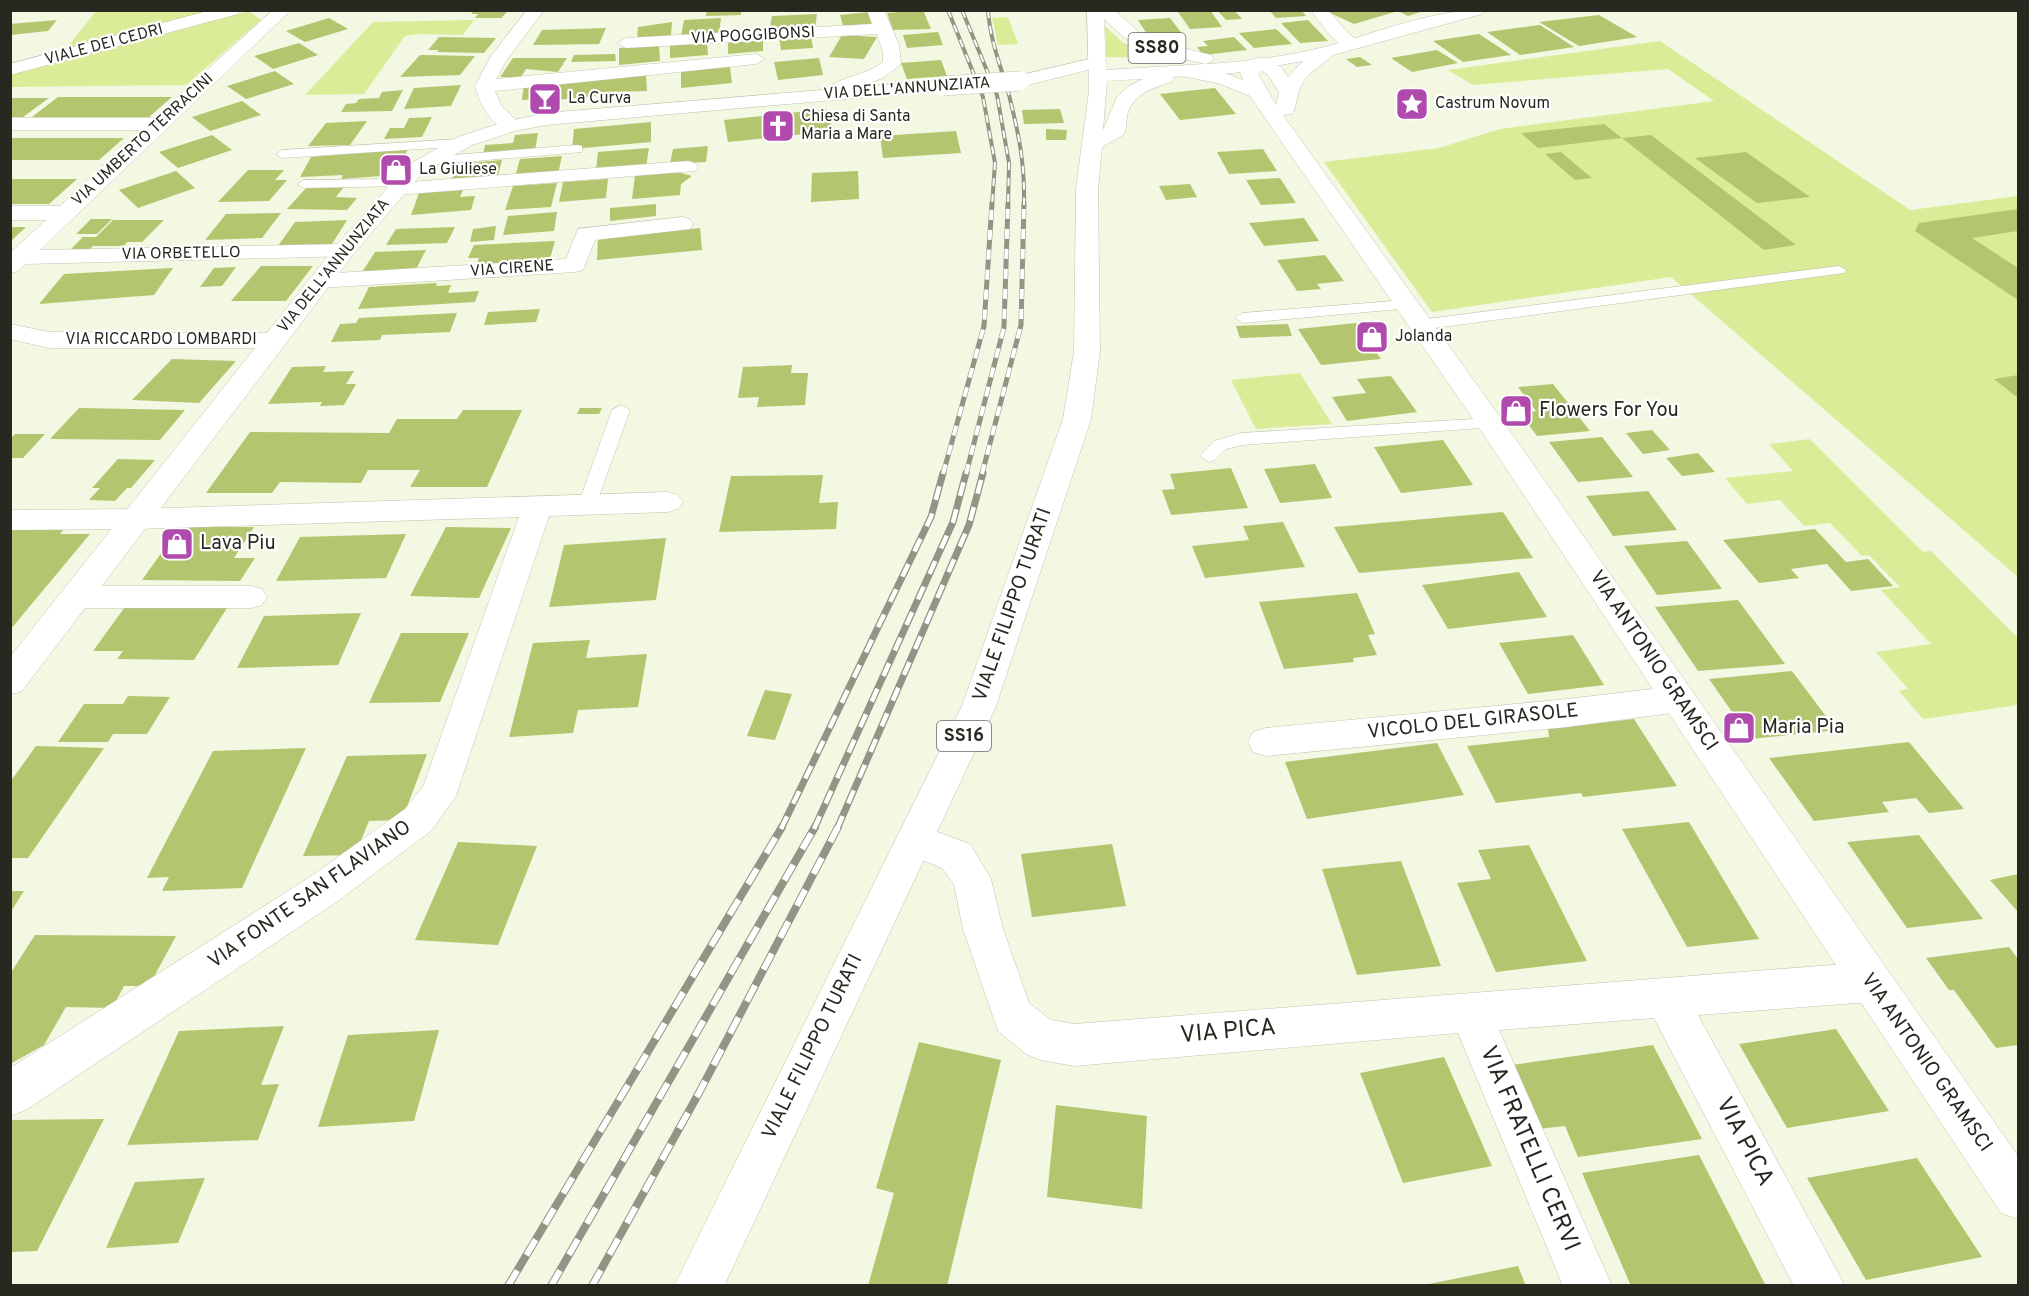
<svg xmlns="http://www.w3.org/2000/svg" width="2029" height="1296" font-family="Overpass,sans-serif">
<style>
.green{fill:#dbec98}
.building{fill:#b4c570}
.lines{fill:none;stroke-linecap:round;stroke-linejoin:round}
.lane-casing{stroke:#c0c5af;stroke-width:1}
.street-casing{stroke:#c0c5af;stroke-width:1}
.secondary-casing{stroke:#c0c5af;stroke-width:1}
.primary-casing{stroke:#c0c5af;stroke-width:1}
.lane{fill:#fff;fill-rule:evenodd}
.street{fill:#fff;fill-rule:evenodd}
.secondary{fill:#fff;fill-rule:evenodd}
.primary{fill:#fff;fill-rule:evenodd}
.rail-far3-casing{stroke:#919585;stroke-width:4}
.rail-far2-casing{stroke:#919585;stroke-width:5}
.rail-far1-casing{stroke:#919585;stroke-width:7}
.rail-casing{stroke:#919585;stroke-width:8}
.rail-far3{stroke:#fff;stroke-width:2;stroke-dasharray:8;stroke-linecap:butt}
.rail-far2{stroke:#fff;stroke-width:4;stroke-dasharray:10;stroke-linecap:butt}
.rail-far1{stroke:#fff;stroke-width:4.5;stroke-dasharray:14;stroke-linecap:butt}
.rail{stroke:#fff;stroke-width:6;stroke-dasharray:18;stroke-linecap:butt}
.secondary-bridge-casing{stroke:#c0c5af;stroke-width:20;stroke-linecap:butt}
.secondary-bridge{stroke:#fff;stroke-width:19}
.labels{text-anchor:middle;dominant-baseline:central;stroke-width:4.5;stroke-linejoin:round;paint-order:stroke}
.far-street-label{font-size:16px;fill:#272920;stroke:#fff}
.far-poi-label{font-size:16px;fill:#272920;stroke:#fff;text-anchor:start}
.shield{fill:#fff;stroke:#686963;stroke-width:1.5}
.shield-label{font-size:18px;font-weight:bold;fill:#272920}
.poi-label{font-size:20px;fill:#272920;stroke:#fff;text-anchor:start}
.street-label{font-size:20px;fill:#272920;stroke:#fff}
.near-street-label{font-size:24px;fill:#272920;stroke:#fff}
</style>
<rect width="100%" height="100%" fill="#f2f8e1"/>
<!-- green -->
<path class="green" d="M96,11H213L66,49Z
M249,11L261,20L186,85L11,87V74Z
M1008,17L1018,44L998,45L992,18Z
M474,20L463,35L418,34L405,36L364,94L305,95L373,22Z
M1105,26L1123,43L1168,58L1106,57Z
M1660,41L1910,210L2018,196V577L1671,277L1432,312L1324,162L1439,148L1500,129L1714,101L1668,69L1473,85L1448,70Z
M1300,373L1332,424L1256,429L1231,380Z
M1810,439L1923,552L1931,551L2015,635H2018V705L1923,719L1899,691L1908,689L1876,652L1931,644L1881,590L1900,587L1869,555L1862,556L1830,523L1804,526L1780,500L1747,504L1725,478L1793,471L1769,444Z"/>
<!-- building -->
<path class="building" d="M475,10H499L508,11L501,18H475L478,14H471Z
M707,10H741V15L706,16Z
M923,10L931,29L893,30L887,13Z
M1210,10L1222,27L1190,29L1178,12Z
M1217,10H1234L1242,19L1226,20Z
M1269,10H1301L1306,16L1276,18Z
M1334,10H1424V11L1408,16L1398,11L1354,24L1328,12Z
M869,12L873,26L844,29L840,15Z
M817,14L815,28L769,32L772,16Z
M1599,15L1637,37L1579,46L1539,22Z
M329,18L348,29L305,42L286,31Z
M721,18L719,34L681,36L684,20Z
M1170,18L1186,39L1152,42L1138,20Z
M57,20L48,31L10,35V24Z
M1308,20L1328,41L1300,43L1281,23Z
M672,22L671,35L637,40L638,27Z
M1540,25L1574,47L1520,55L1487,32Z
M606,28L599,44L533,45L542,30Z
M1276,29L1292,44L1254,48L1239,33Z
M938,32L943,45L907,48L903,35Z
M1479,34L1511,55L1463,62L1433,41Z
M842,35L877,37L864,59L829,57Z
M811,36L813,48L781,50L779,37Z
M439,37L496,38L484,53L437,52L439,50H428Z
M1234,37L1247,50L1203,55L1197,47L1208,46L1203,41Z
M759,39L763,41V51L728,54V41Z
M707,41L708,55L670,58V44Z
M299,43L318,55L273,69L254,56Z
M659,45L660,61L619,65V48Z
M1437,50L1458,63L1412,72L1391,58Z
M615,54L616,61L571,62L574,55Z
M420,55L475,56L460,75L400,77Z
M1360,57L1372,65L1357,67L1346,59Z
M513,58H567L558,72L526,69L521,77H500Z
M819,58L823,75L778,80L774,62Z
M941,60L947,76L907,79L901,63Z
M730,67L732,83L681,88V68Z
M275,71L294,84L246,99L227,86Z
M646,74L647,91L605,92V95L538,102V99L522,100L524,84Z
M461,85L451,106L404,109L414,88Z
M1215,88L1236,114L1180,120L1160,94Z
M403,90L392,111L341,112L346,104L356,103L359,99L379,98L382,92Z
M58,97H172L149,117H32Z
M10,98H49L23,117H10Z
M242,101L261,115L210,131L192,117Z
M826,109L833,131L728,142L724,120Z
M1060,109L1064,123L1024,124L1022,110Z
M432,117L422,137L384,139L390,128H404L409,118Z
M367,121L350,145L308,146L326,123Z
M651,122V142L572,149L574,129Z
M1604,124L1622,138L1538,148L1521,133Z
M1046,129L1067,130L1066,140H1046Z
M956,131L961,153L883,158L880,136Z
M538,133L535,151L483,155L485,145L513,143L515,135Z
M212,135L232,150L178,168L159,152Z
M1651,135L1796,245L1764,250L1622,138Z
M10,138H124L99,160H10Z
M708,146L706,162L670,164L673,149Z
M649,148L646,167L596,170L598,152Z
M408,149L395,175L341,179L343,175L300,177L311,157Z
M1263,149L1277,171L1229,174L1217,152Z
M1561,152L1581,169L1592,178L1575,180L1545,154Z
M1746,152L1810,197L1757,203L1695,158Z
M562,156L558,174L515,177L520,159Z
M502,160L497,180L451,183L457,164Z
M248,170H284L275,180H287L269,201L218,202Z
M176,171L195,188L138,208L119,190Z
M858,171L859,199L811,202L812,173Z
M677,172L692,176L681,184L680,195L632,199L635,175Z
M1280,178L1296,203L1261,205L1246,180Z
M10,179H77L49,204H10Z
M608,179L606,198L559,202L563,182Z
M557,183L551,207L505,210L513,186Z
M1190,184L1197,197L1166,200L1159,186Z
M307,187H344L336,197L357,198L347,210L287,209Z
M463,190L460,197L475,196L471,210L411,215L419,193Z
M656,204V216L610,221V208Z
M2018,209V231L1972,238L2018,268V300L1915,231L1919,223Z
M557,212L554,231L503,235L508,216Z
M281,213L262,238L205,240L226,214Z
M1304,218L1319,241L1264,246L1249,223Z
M91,219H112L97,234H76Z
M113,220H164L142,242H127L124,246H93L86,253H67L83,237H96Z
M347,220L332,244L278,246L295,222Z
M496,226L494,240L470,242L473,229Z
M10,227H26L10,242Z
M455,227L447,243L386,245L396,229Z
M700,228L702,250L597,260L598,239Z
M555,241L549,262L476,266L479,258H468L474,245Z
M426,250L415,271L362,272L375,252Z
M1325,255L1344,281L1317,284L1321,289L1297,291L1277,260Z
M261,266H313L286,301H231Z
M236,267L222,286L200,287L214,268Z
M173,268L154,295L39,304L64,274Z
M437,283L436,286L451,285L448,293L479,291L475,302L358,309L369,287Z
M540,309L536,322L484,325L488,312Z
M457,313L450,332L382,335L380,340L331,342L340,324L356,323L359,318Z
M1356,323L1381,359L1321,365L1298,329Z
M1288,324L1292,336L1240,338L1236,326Z
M172,359L236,361L199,403L132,400Z
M792,365L791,373H808L805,405L757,407L759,397L738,398L743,367Z
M326,366L323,372L354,371L346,384H356L344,405L320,406L322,402L268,404L292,367Z
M2018,375V398L1994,379Z
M1391,376L1417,412L1347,421L1332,397L1366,393L1357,379Z
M1553,384L1590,431L1537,436L1520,413L1536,411L1518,387Z
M79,408L185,410L160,440L50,439Z
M580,408H602L599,414H577Z
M463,410H522L487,487H410L420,470H368L361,483L280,482L272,493H206L250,432L389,433L397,419H457Z
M1652,430L1670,450L1643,454L1626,433Z
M15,434H45L23,458H10V439Z
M1602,437L1633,477L1578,482L1549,442Z
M1443,440L1473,485L1401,493L1374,447Z
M1698,453L1715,472L1682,476L1666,458Z
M118,459L155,460L131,488H127L115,501L89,500L100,488H92Z
M1315,464L1332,498L1280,503L1264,469Z
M1231,468L1248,508L1171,515L1162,490L1175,489L1170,474Z
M823,475L819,503L838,502L836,529L719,532L731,476Z
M1648,491L1677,530L1613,536L1586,496Z
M1503,512L1533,558L1359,573L1334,527Z
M1283,522L1305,567L1205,578L1192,546L1249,540L1243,526Z
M180,527H254L234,558H255L240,581L142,580Z
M446,527L511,528L479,598L410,596Z
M14,529H64L60,534H90L10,630V533Z
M1815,529L1846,562L1868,559L1893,586L1851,591L1827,564L1791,569L1799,578L1759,583L1723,540Z
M406,534L386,578L276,581L300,537Z
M666,538L656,600L549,607L564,545Z
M1687,541L1722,589L1657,595L1624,546Z
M1519,572L1547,617L1448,629L1422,585Z
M1357,593L1375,634L1368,635L1377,655L1353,658L1354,662L1284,669L1259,602Z
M1738,600L1785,664L1698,671L1655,607Z
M125,607L227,608L194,660L117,659L123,651H93Z
M361,613L338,665L237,668L264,616Z
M401,633H469L440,702L369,703Z
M1573,635L1604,685L1528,694L1499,643Z
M590,640L586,658L647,654L638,707L578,710L573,733L509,737L533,643Z
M1792,671L1828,719L1820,720L1828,731L1751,739L1709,679Z
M765,690L792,694L775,740L747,736Z
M128,696L170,697L147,734H113L108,742H58L84,704H123Z
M1634,719L1677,786L1583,797L1581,793L1496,803L1467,746L1549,737L1548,729Z
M1909,742L1964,809L1929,813L1916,798L1882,802L1889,812L1814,821L1769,758Z
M1437,743L1464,795L1307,819L1285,762Z
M36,746L104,748L28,858H10V782Z
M306,748L242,888L162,891L169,877L147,878L213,751Z
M427,754L402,820L369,821L355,855L303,856L347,756Z
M1689,822L1759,939L1687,947L1622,829Z
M1919,835L1983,919L1907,928L1847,842Z
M458,842L537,846L498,945L415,940Z
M1112,844L1126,906L1032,917L1021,854Z
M1529,845L1587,961L1496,972L1457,883L1491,879L1478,850Z
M1401,861L1441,966L1357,975L1322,869Z
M2018,874V912L1990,880Z
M10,891H24L10,913Z
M35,935L176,936L149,986H124L112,1008L66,1007L44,1045L10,1064V974Z
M2009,947L2018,959V1045L1996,1048L1954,990H1949L1926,958Z
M284,1026L261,1085L279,1084L258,1140L127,1145L179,1031Z
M1836,1029L1889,1111L1787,1128L1739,1044Z
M439,1030L414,1121L318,1127L348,1035Z
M919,1042L1001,1060L947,1286H868L894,1193L876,1188Z
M1653,1045L1702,1139L1578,1157L1565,1126L1538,1129L1512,1065Z
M1444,1057L1492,1166L1403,1183L1360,1073Z
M1056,1105L1147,1116L1142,1209L1047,1197Z
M104,1119L37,1251L10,1252V1120Z
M1699,1155L1766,1286H1631L1582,1173Z
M1917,1158L1982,1257L1866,1280L1807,1178Z
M205,1178L178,1243L106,1248L135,1182Z
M1518,1266L1526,1286H1429V1284Z"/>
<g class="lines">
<!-- lane casing -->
<g class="lane-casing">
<path id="lane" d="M461,139L467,143L466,146L282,158L276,154L282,150Z
M577,145L582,146V152L428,165L421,161L428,157Z
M402,179L409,183L407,186L304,188L297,184L304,180Z
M1839,266L1846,270L1844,273L1420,330L1412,325L1420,320Z
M1407,300L1412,302L1415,305L1412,308L1243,323L1235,318L1243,313Z
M621,405L630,410L596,505L594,509H580L578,505L612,410Z
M1490,418L1496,419L1499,423L1496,427L1242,445L1226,449L1215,460L1209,462L1200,456L1214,441L1241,433Z"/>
</g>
<!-- street casing -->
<g class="street-casing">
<path id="street" d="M211,10H240L238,14L10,75V64Z
M273,10H291L40,250L344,244L352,246L355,251L352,256L26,264L18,271L10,273V253L46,220H10V206H60L141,130H10V118H154Z
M527,10H544L506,61L496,79L756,54L765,59L756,64L495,91L501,105L521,126L511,132C492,127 479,103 475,86L491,56Z
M867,10H884L899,45L901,64L883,78L850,90L831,101L822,95C836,75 865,77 883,62V52L877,34L626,48L617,43L626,38L872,24Z
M1311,10H1328L1349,34L1363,44L1360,48C1339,53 1322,25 1311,10Z
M688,161L695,163L698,167L695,171L397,195L389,194L386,189L389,184L397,183Z
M682,217L690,219L693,224L690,229L595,240L583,270L575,272L320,288L312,286L308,281L312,276L320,274L566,259L578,229Z
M668,492L678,495L683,502L678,509L668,512L549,516L456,796L431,831L338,901L26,1110L10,1116V1068L310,877L405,809L423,787L519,517L138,529L10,530V510L138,509Z
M76,586H251L262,589L267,597L262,605L251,608H76L65,605L60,597L65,589Z
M1679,686L1691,689L1696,699L1691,709L1679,712L1567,727L1266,756L1253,752L1248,742L1253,732L1266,728L1567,699Z
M916,824L970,844L991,879L1003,929L1029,1003L1051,1020L1074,1024L1870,962L1885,968L1891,982L1885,996L1870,1002L1698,1015L1845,1286H1794L1654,1018L1499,1030L1612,1286H1563L1458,1033L1074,1066L1041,1060L1026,1054L998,1031L963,929L954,884L942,868L903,852L897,840L903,828Z"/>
</g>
<!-- secondary casing -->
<g class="secondary-casing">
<path id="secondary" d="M1326,47L1335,52C1326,64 1311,69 1303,82C1296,92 1298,105 1292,114L1283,115L1500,417L2018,1156V1219L2001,1213L1480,429L1250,96L1218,83L1181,76L1178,72L1187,67L1222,72L1243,80L1240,73C1245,66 1251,59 1260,57L1281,67L1288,77L1304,60ZM1262,71L1268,75L1279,92L1276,105L1258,74Z
M1098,57L1107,62L1104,66L1020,87L1011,81L1013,77Z
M943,80L952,86L950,90L546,125L515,131L472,145L422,173L352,256L22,691L10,695V657L255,348H49L10,339V324L49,332L267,333L336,246L408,165L458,137L504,122L546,113Z"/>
</g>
<!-- primary casing -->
<g class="primary-casing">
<path id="primary" d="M1087,10H1114L1147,39L1211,55L1214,59L1206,64C1246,62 1289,56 1328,46C1379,32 1431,10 1484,10L1482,14L1326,57L1234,73L1174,77L1172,82C1152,88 1132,94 1127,116C1126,123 1127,129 1123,135L1102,147L1098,189L1100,351L1091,419L996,706L724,1286H674L962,706L1063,419L1074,351L1076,189L1089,91ZM1104,19L1135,47L1205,64L1106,70ZM1143,79L1129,86L1117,97L1103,130L1107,81Z"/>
</g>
<!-- lane -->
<use href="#lane" class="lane"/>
<!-- street -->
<use href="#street" class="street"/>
<!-- secondary -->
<use href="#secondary" class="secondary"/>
<!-- primary -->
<use href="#primary" class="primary"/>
<!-- rail-far3 casing -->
<g class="rail-far3-casing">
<path id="rail-far3" d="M948,10L983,97L995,163L992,205
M962,10L997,95L1009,163L1008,205
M988,10C990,40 1001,67 1009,95C1019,135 1025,164 1024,205"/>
</g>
<!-- rail-far2 casing -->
<g class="rail-far2-casing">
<path id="rail-far2" d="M943,474L984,326L992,203
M966,474L1004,327L1008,203
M982,474L1021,325L1024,203"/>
</g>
<!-- rail-far1 casing -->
<g class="rail-far1-casing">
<path id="rail-far1" d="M781,829L931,517L943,473
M814,829L953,522L966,473
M837,829L969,525L983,473"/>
</g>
<!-- rail casing -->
<g class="rail-casing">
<path id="rail" d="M508,1286L782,827
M551,1286L815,827
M592,1286L700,1091L838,827"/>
</g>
<!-- rail-far3 -->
<use href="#rail-far3" class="rail-far3"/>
<!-- rail-far2 -->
<use href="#rail-far2" class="rail-far2"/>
<!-- rail-far1 -->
<use href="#rail-far1" class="rail-far1"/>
<!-- rail -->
<use href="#rail" class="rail"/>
<!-- secondary-bridge casing -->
<g class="secondary-bridge-casing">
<path id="secondary-bridge" d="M943,86L1020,81"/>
</g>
<!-- secondary-bridge -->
<use href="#secondary-bridge" class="secondary-bridge"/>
</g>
<!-- icons -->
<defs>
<g id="bar-square" transform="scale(1.725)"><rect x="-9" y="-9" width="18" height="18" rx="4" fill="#b14aad" stroke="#fff"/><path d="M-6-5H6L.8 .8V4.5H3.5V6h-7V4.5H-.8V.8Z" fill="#fff"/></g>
<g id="sight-square" transform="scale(1.725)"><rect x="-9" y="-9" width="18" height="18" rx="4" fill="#b14aad" stroke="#fff"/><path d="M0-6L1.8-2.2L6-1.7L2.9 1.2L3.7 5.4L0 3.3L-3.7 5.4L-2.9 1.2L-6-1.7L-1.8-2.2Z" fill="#fff"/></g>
<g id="church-square" transform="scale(1.725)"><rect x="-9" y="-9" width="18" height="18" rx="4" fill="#b14aad" stroke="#fff"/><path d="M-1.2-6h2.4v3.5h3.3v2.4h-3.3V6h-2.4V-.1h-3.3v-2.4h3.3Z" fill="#fff"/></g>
<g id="shop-square" transform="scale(1.725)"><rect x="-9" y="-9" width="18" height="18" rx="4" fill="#b14aad" stroke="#fff"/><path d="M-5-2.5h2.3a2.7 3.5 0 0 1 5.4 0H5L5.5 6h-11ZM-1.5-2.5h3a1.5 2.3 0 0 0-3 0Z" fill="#fff"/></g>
</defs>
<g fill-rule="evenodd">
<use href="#bar-square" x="545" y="99"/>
<use href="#sight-square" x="1412" y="104"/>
<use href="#church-square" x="778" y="126"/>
<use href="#shop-square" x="396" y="170"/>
<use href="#shop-square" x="1372" y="337"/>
<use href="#shop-square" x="1516" y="411"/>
<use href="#shop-square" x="177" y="544"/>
<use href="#shop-square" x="1739" y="728"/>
</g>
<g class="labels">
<!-- far-street labels -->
<g class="far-street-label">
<text transform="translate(753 36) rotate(-3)">VIA POGGIBONSI</text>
<text transform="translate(104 45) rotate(-15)">VIALE DEI CEDRI</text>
<text transform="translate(907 89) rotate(-4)">VIA DELL'ANNUNZIATA</text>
<text transform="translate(143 140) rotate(-43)">VIA UMBERTO TERRACINI</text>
<text transform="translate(181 254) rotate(-1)">VIA ORBETELLO</text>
<text transform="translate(334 266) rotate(-51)">VIA DELL'ANNUNZIATA</text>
<text transform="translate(512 269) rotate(-4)">VIA CIRENE</text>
<text x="161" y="340">VIA RICCARDO LOMBARDI</text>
</g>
<!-- far-poi labels -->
<g class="far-poi-label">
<text x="568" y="99">La Curva</text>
<text x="1435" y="104">Castrum Novum</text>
<text x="801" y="117">Chiesa di Santa<tspan x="801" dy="18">Maria a Mare</tspan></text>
<text x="419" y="170">La Giuliese</text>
<text x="1395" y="337">Jolanda</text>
</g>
<!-- shield labels -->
<g class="shield">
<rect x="1128.5" y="33" width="57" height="30" rx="4.5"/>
<rect x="937" y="721" width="54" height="30" rx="4.5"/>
</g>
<g class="shield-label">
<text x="1157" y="48">SS80</text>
<text x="964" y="736">SS16</text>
</g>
<!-- poi labels -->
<g class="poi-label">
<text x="1539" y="411">Flowers For You</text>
<text x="200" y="544">Lava Piu</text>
<text x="1762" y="728">Maria Pia</text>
</g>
<!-- street labels -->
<g class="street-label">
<text transform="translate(1013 605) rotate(-71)">VIALE FILIPPO TURATI</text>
<text transform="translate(1653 661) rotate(56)">VIA ANTONIO GRAMSCI</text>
<text transform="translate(1473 722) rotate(-6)">VICOLO DEL GIRASOLE</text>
<text transform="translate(310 895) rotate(-35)">VIA FONTE SAN FLAVIANO</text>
<text transform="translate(813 1047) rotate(-64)">VIALE FILIPPO TURATI</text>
<text transform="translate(1926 1063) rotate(55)">VIA ANTONIO GRAMSCI</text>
</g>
<!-- near-street labels -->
<g class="near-street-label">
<text transform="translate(1228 1032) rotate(-5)">VIA PICA</text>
<text transform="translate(1744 1142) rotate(62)">VIA PICA</text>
<text transform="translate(1529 1149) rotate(67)">VIA FRATELLI CERVI</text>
</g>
</g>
<!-- border -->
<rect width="2029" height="1296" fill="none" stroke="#272920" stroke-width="24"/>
</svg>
